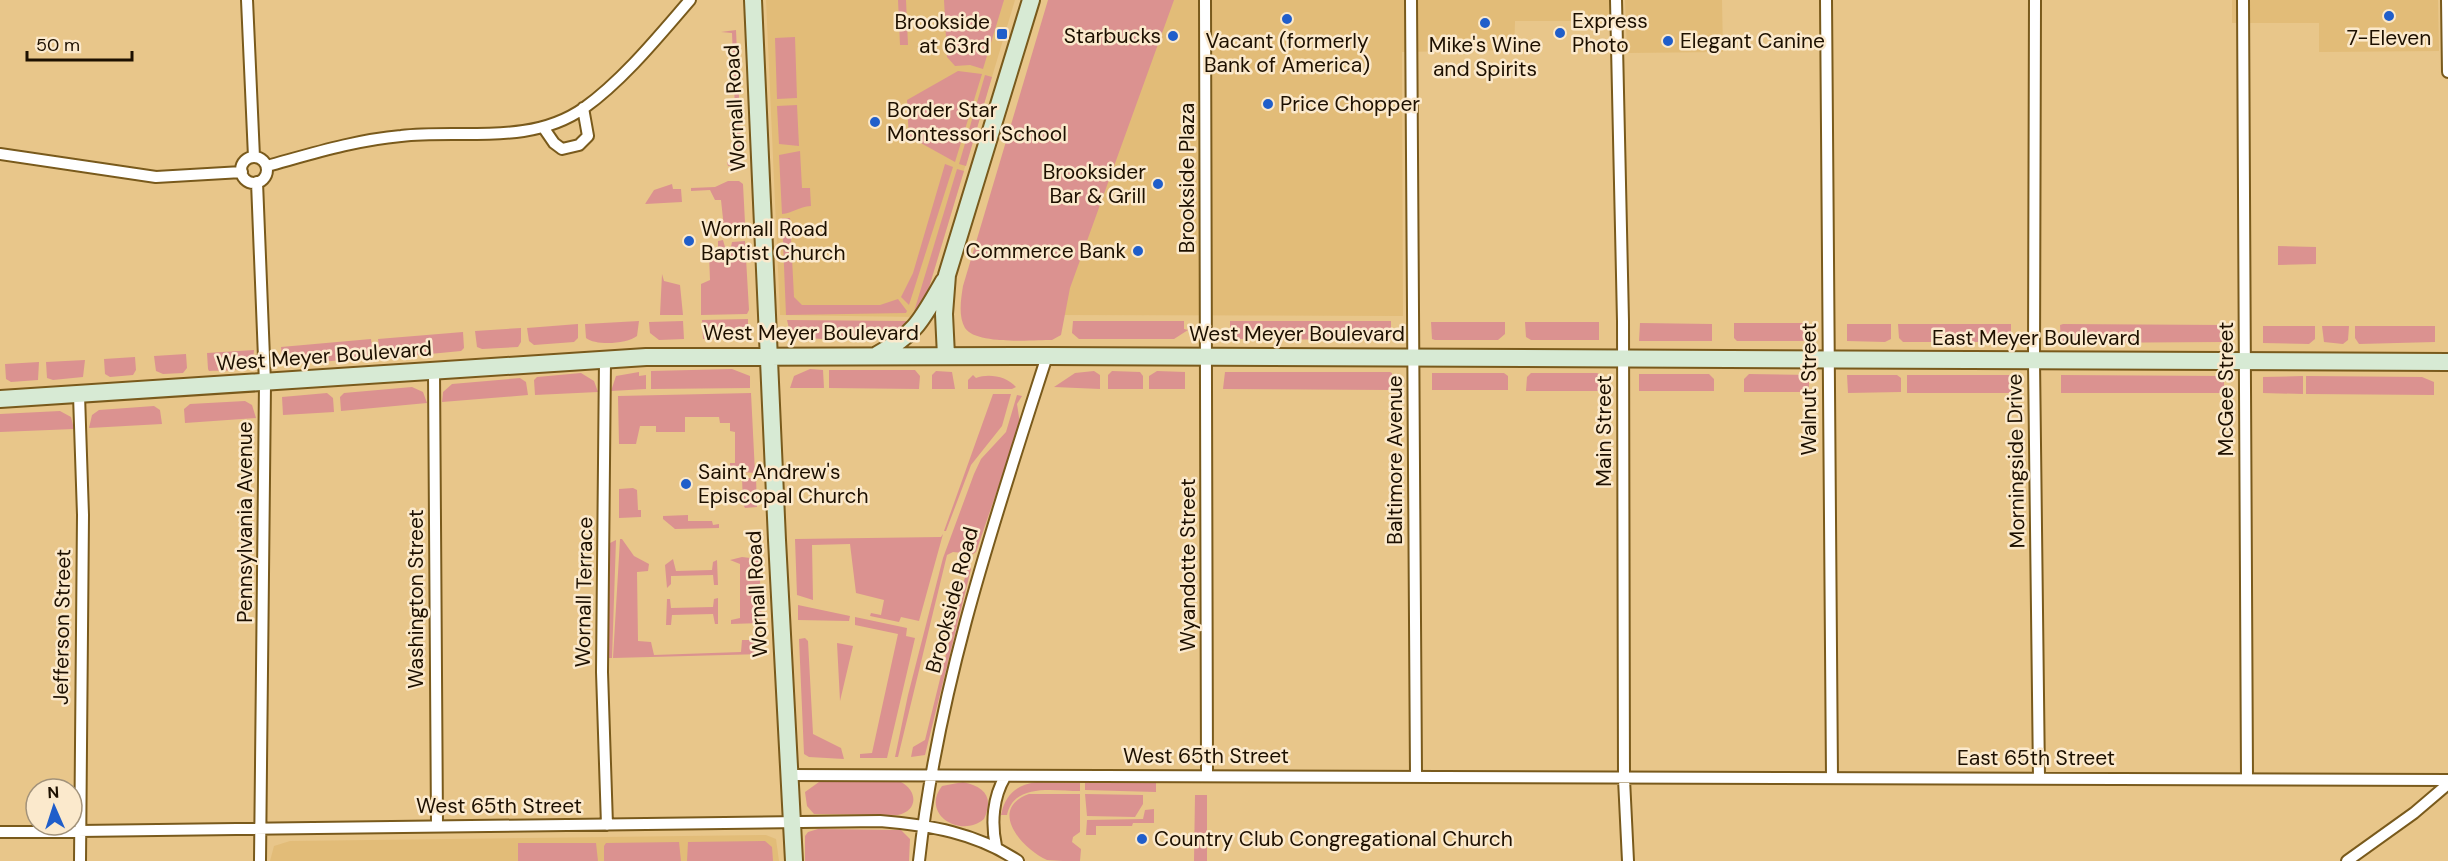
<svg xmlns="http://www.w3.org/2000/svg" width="2448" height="861" font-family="'DM Sans',sans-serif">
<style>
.built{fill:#e2bc78}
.green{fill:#db9290}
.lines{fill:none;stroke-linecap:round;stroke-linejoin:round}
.minor-casing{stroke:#795a1c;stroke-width:14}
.secondary-casing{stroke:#795a1c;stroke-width:20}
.minor{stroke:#fff;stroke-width:10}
.secondary{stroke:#d7ead4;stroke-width:16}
.poi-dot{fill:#205eca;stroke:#fbe9cc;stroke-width:2}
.labels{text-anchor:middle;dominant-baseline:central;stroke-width:5;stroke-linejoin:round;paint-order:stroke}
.poi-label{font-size:21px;fill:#1d1000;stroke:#fbe9cc;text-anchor:start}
.street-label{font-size:21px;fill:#1d1000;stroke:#fbe9cc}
</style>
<rect width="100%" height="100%" fill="#e8c68a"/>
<!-- built -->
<path class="built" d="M766,0H1015L927,294L917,317L780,315Z
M1170,0H1609V21H1515L1514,50L1402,52L1403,316L1057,315Z
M1625,0H1722L1723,52L1627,53Z
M2232,0H2438L2439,51L2319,52V23H2232Z
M766,835L776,839L779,861H270L274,846L290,841Z"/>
<!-- green -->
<path class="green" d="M898,0H906L908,45H900Z
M944,0H1004L983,69L970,65L955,66L947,57Z
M1048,0H1174L1070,288L1061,335L1052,340C1033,340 976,345 965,328C958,316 961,299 963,286Z
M736,30L742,164L728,166L727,162H737L732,33L721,32Z
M795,37L797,98L777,99L775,38Z
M958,71L982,74L955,162L919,142L909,141L907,100Z
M985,75L992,77L966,166L959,164Z
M797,105L799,146L779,144L777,106Z
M800,151L802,188H810L811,206C798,207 793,213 782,214L779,155Z
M945,164L953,167L909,305L901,297L913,273Z
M957,169L964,171L927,294L917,317L913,315Z
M728,181H739L743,184L745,223L724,228L721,200H715L710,190L691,191V188L715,187Z
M672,184L673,189H681L682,202L645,204L654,190Z
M782,218H790L794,297L802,305H880L898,299L907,311L906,313L786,315Z
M723,240L725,247H731L732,242L745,241L749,310L747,314L701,315V284L710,280L709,255L718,248V241Z
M2278,246L2316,247V264L2278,265Z
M662,274L664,281L680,285L683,315H660Z
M748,319V329L736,338L703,339L702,320Z
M787,320L907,321L912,323C906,328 899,333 892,335C874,341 806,342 790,333Z
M639,321L637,336C627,344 596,346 586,338L585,324Z
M683,321L684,339L659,340L650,333L649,322Z
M1073,321H1184V329L1188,330L1174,339H1079L1072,333Z
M1230,321H1391V339L1387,340L1237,339L1230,337Z
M1431,322H1505V334L1498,340H1435L1432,339Z
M1525,322H1599V340H1531L1526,337Z
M1640,323L1712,324V341H1639Z
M1734,323H1807V341H1737L1734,338Z
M578,324V338L574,342L534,345L529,341L527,328Z
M1847,324H1891V339L1885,342L1847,341Z
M1898,324H2011V342H1903L1899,338Z
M2063,324L2223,325V342L2061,343L2060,325Z
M2263,326H2315V339L2309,344L2263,343Z
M2322,326H2349L2348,340L2343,344L2324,342Z
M2355,326H2435V342L2359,344L2355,338Z
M521,328V342L518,347L482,349L477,347L475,331Z
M463,332L464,348L461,351L388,358L380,353L378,339Z
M371,339L373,353L368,358L283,365L281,347Z
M254,350C253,374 229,370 209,371L208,369L207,353Z
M186,354L187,368L183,373L163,374L156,371L154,356Z
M135,357L136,370L133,375L110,377L105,374L104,359Z
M85,360L83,377L53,380L47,378L46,362Z
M39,362L38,380L11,382L6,379L5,364Z
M732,369L750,376V388L651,389V371Z
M810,369L823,370L824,388H790L794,376Z
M829,370H915L920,376L919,389L829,388Z
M936,371L952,372L955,389H932V375Z
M1094,371L1100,375V389L1054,387L1075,373Z
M1112,371L1140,372L1143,376V389H1108V375Z
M1157,371L1185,372V389H1149V376Z
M639,372V376L646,375V389L611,391L616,376Z
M1225,372H1390L1392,373V390L1223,389Z
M581,373L594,381L598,392L535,395L534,380L537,377Z
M1432,373H1504L1508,376V390H1432Z
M1531,373H1597L1599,374L1600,391H1526L1527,377Z
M1639,374H1709L1714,379V391H1639Z
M1749,374L1809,375V392H1744V379Z
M973,375L976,378C988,373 1007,376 1016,387L1012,389H968V380Z
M1847,375H1897L1901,378V392L1848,393Z
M1907,375H2011V393H1907Z
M2061,375L2221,376L2224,377V393H2061Z
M2303,376V394L2263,393V377Z
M2306,376L2422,377L2434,382V395L2306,394Z
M520,378L526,382L528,395L442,402L443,392L452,384Z
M412,387L423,392L427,403L341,411L340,397L344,393Z
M327,393L333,398L334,412L283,415L282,397Z
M751,393L755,473L730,471V463H735V432L730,431V423H720L719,417H685V432H656V426H640L636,444H619L618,396Z
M993,394H1011L1002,426L971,465L946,531H944Z
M1017,395L1022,396L1017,404L1020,424L976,552L973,554L953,552L947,555L898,757H895L908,695L943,558L974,474L981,459L1006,432Z
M245,401L252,405L256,418L185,423L184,409L190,404Z
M154,406L160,410L162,424L89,428L92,415L99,410Z
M60,411L71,417L74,429L0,432V414Z
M742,478H756L757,507L745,508L743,504Z
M633,488L637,490L638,510H641V517L619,518V489Z
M688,515V521H712L713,525L719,524V528L675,529L663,519V516Z
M943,534L919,621L901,617L899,622L870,616L871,613L881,615L884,600L856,593L850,544L812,545L813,600L797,595L795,539L941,537Z
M620,539H622L634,556L649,564L648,571L637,572L638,641L651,642L654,655L741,652L742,640H763V654L613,658Z
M616,540L612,658H608L610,543Z
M742,557L759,559L762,623L731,624V620L740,618V564L730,560Z
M673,559L676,571L712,570L713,562L717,560L718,585H714L713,575L671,576V584L667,588L665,565Z
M962,562L969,564L971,569L925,755L911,757L913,747L925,740L967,569L956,567Z
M718,598V624H715L713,614L672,615L671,625H666L667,599H670L671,608L713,607L714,599Z
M798,605L850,616L849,621L798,620Z
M855,617L907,628L906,636L915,638L887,758H860V754L872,753L898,634L855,625Z
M805,638L808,641L813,734L841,748L844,759L809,757L804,754L799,639Z
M837,643L853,646L840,701Z
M819,782H901C918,791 918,811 898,815L814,814L807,806L805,792Z
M963,782C985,787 994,797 984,819C961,839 920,814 942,786Z
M1036,782L1080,783V791C1055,791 1014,782 1007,815H1001C1005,795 1016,785 1036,782Z
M1085,783H1156V792L1085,790Z
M1029,794H1080V832L1073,837L1072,842L1081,849L1080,861C1071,861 1055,861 1047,860C1022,849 987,809 1029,794Z
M1085,794L1143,795V804L1135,817L1087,816Z
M1195,795H1207V861H1194Z
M1154,809V823H1133L1132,826H1096V835H1086L1087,820L1143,819L1145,810Z
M818,829L901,830L910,839L909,861H805V836L808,832Z
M765,841L772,847L773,861H687L688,842Z
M679,842L681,861H604V846L606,843Z
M518,843H596L598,861H518Z"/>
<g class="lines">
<!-- minor casing -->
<g class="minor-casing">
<path id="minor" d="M247,0L254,157
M1205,0L1207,775
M1411,0L1416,775
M1616,0L1623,321L1624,779L1628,861
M1826,0L1832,778
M2035,0L2034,361L2039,778
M2243,0L2247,778
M2447,0L2448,72
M543,127L554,143L562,149L579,145L588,136L583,108
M0,154L156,177L242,172
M241 170a13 13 0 1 1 26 0a13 13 0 1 1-26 0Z
M267,166C311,154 355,140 401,136C462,129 530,146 584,108C623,80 658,37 690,0
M257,182L265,383L260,861
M605,359L602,672L607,825
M434,371L437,826
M79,395L83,515L80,861
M788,775L2448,780
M0,832L880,821C929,825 977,833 1018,861
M996,846C991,823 993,797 1005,777
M919,861C938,687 994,521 1047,356
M2347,861L2414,813L2448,784"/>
</g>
<!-- secondary casing -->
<g class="secondary-casing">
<path id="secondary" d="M753,0L777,540L794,861
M877,355C917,333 922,319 944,281
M946,356L944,314L947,275L1031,0
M0,399L646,357L1047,356L2448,362"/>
</g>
<!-- minor -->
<use href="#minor" class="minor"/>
<!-- secondary -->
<use href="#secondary" class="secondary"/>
</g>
<!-- markers -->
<g class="poi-dot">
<circle cx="2389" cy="16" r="6"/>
<circle cx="1287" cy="19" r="6"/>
<circle cx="1485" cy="23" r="6"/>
<circle cx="1560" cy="33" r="6"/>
<rect x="996" y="28" width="12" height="12" rx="3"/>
<circle cx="1173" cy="36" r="6"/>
<circle cx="1668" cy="41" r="6"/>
<circle cx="1268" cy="104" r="6"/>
<circle cx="875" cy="122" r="6"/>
<circle cx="1158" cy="184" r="6"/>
<circle cx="689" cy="241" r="6"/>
<circle cx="1138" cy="251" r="6"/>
<circle cx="686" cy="484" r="6"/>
<circle cx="1142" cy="839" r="6"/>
</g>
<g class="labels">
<!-- poi labels -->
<g class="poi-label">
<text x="1572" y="21">Express<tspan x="1572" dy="24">Photo</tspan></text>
<text x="990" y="22" text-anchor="end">Brookside<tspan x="990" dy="24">at 63rd</tspan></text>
<text x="1161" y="36" text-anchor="end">Starbucks</text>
<text x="2389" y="38" text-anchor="middle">7-Eleven</text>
<text x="1287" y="41" text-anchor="middle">Vacant (formerly<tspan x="1287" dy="24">Bank of America)</tspan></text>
<text x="1680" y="41">Elegant Canine</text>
<text x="1485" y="45" text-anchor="middle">Mike's Wine<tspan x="1485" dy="24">and Spirits</tspan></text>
<text x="1280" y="104">Price Chopper</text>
<text x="887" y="110">Border Star<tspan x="887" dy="24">Montessori School</tspan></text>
<text x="1146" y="172" text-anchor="end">Brooksider<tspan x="1146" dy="24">Bar &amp; Grill</tspan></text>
<text x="701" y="229">Wornall Road<tspan x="701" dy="24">Baptist Church</tspan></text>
<text x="1126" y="251" text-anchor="end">Commerce Bank</text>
<text x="698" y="472">Saint Andrew's<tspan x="698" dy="24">Episcopal Church</tspan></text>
<text x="1154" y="839">Country Club Congregational Church</text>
</g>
<!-- street labels -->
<g class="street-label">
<text transform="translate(735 108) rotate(-93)">Wornall Road</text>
<text transform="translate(1187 178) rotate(-90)">Brookside Plaza</text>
<text x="811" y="333">West Meyer Boulevard</text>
<text x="1297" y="334">West Meyer Boulevard</text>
<text x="2036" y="338">East Meyer Boulevard</text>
<text transform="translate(324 356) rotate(-4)">West Meyer Boulevard</text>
<text transform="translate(1809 389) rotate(-90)">Walnut Street</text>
<text transform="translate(2226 389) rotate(-90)">McGee Street</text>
<text transform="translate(1604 431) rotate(-90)">Main Street</text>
<text transform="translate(1395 460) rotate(-90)">Baltimore Avenue</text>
<text transform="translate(2016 461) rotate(-91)">Morningside Drive</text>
<text transform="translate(245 522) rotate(-90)">Pennsylvania Avenue</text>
<text transform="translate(1188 565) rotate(-90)">Wyandotte Street</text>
<text transform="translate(584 592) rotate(-89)">Wornall Terrace</text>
<text transform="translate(757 594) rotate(-93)">Wornall Road</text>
<text transform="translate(416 599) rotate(-90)">Washington Street</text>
<text transform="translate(952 600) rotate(-75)">Brookside Road</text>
<text transform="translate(62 627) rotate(-89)">Jefferson Street</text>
<text x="1206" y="756">West 65th Street</text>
<text x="2036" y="758">East 65th Street</text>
<text x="499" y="806">West 65th Street</text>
</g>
</g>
<!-- north arrow -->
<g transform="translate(54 807) rotate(357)"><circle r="28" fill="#fbe9cc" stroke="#a2927a" stroke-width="1.5"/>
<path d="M0-4.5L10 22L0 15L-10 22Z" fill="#205eca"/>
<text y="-9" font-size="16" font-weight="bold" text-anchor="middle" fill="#1d1000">N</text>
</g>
<!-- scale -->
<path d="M27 51v9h105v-9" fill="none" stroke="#1d1000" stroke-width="3"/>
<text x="36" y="51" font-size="18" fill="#1d1000" stroke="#fbe9cc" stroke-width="4.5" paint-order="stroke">50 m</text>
</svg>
